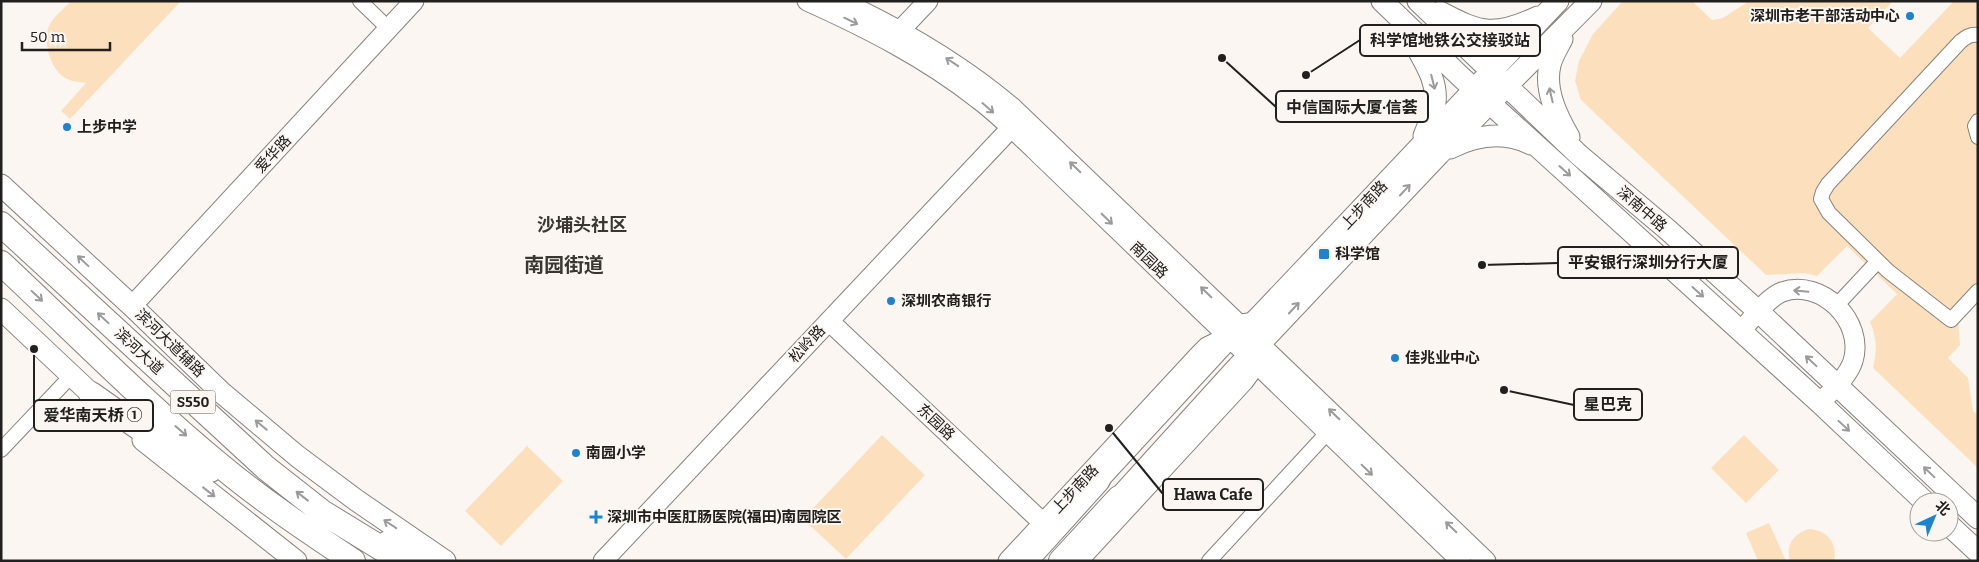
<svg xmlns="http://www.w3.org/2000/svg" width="1979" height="562" font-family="Bitter,'Noto Sans SC',serif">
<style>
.green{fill:#fce0be}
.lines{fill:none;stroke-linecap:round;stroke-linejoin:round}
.street-casing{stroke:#86827d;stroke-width:16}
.secondary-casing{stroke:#86827d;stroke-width:21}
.primary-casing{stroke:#86827d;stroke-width:23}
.highway-casing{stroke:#86827d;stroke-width:26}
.street{stroke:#fff;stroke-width:14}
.secondary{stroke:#fff;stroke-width:19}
.primary{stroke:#fff;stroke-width:21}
.highway{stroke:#fff;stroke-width:24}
.oneway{stroke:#9b9b9a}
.poi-dot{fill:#1e83ce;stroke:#fbf6f1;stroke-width:2}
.labels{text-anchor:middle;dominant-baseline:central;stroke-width:4;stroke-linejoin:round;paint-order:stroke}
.shield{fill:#fbf6f1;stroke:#62605d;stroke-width:1}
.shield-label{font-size:14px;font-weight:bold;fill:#21201e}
.poi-label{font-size:15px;font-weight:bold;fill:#21201e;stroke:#fbf6f1;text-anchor:start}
.street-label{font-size:15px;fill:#21201e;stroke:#fbf6f1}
.quarter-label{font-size:18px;font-weight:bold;fill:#3a3733;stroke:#fbf6f1}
.district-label{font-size:20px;font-weight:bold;fill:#3a3733;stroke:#fbf6f1}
.leader{fill:none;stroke:#21201e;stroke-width:2}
.callout-dot{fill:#21201e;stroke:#fbf6f1;stroke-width:2}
.callout{fill:#fbf6f1;stroke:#21201e;stroke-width:2}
.callout-label{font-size:16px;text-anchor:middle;font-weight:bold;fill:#21201e}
</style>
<rect width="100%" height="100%" fill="#fbf6f1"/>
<!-- green -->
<path class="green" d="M71,1H181L70,119L61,111L86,83C77,82 68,81 61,75C49,65 42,38 50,24C54,16 65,8 71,1Z
M1623,1H1692L1712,20L1723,18L1749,1H1893L1868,28L1900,58L1954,1H1978V298L1958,319L1960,345L1948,358L1968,378L1973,411L1978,415V468L1873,368C1877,351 1877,338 1870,322L1897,294L1847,246L1817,276L1805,273L1766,275L1581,100L1575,81L1579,61L1593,34Z
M882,435L925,475L846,559L803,519Z
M1744,435L1779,470L1746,503L1711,468Z
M527,446L563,481L501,546L465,511Z
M1769,523L1786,561H1758L1746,533Z
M1809,529C1827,530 1838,543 1834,561H1790C1785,545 1794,533 1809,529Z"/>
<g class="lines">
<!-- street casing -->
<g class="street-casing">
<path id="street" d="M360,1L389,29
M1978,35C1970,34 1966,37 1960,42L1828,184L1823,192L1821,199L1829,213L1888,271L1951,320L1978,291
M1978,121L1975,126L1978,137
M1836,306L1878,261
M1,450L71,376
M1209,561L1328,432"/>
</g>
<!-- secondary casing -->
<g class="secondary-casing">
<path id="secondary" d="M807,1C867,28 926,58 978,99C998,114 1016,132 1035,150L1461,561
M841,1C903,30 961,64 1013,108L1486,561
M893,38L928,1
M132,306L414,1
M829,321L1043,523
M1741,331C1751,320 1768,297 1782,292C1822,278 1865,322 1853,361C1848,377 1831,391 1820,403
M603,561L1011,128
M1008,561L1200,354L1207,347L1221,340
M1078,561L1244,381L1257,363L1259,353"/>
</g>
<!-- primary casing -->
<g class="primary-casing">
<path id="primary" d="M1382,1L1462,78L1820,403L1925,502
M1418,1L1579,155L1668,230L1759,312L1978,518
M1440,12C1481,34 1495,37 1538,17
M1411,36C1421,58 1438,78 1435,102C1434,114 1428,125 1424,136
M1562,39C1558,47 1552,56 1550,65C1544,90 1557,116 1569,137
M1450,148C1476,135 1505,131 1531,144
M1,185L132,306L221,392L297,456L356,500L445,561
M1,309L103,405
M143,440L296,561
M1098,480L1241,325L1253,323L1259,317L1558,1
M1119,498L1234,371L1439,154L1591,1
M1949,525L1978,552"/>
</g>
<!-- highway casing -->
<g class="highway-casing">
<path id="highway" d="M1,224L266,468L322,512L402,561
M1,263C74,331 144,403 221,466C263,501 308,531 353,561
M91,394L155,439L210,470
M388,543L427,561
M1025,561L1098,480
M1061,561L1119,498"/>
</g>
<!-- street -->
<use href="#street" class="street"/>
<!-- secondary -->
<use href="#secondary" class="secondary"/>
<!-- primary -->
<use href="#primary" class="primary"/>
<!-- highway -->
<use href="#highway" class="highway"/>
</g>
<!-- one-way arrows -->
<defs><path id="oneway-shaft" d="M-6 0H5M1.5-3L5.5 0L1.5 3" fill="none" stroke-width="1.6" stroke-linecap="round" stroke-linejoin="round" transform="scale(1.25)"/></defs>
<g class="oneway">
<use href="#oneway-shaft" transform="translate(851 21) rotate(26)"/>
<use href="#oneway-shaft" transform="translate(952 62) rotate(-146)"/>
<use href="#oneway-shaft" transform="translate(1433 82) rotate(76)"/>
<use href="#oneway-shaft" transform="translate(1551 95) rotate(-103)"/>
<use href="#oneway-shaft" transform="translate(988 108) rotate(41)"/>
<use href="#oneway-shaft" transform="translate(1075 167) rotate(-136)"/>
<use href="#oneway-shaft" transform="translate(1565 171) rotate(42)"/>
<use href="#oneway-shaft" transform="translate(1405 190) rotate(-47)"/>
<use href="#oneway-shaft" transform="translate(1107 219) rotate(44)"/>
<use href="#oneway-shaft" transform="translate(83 261) rotate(-137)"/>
<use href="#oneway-shaft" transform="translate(1801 291) rotate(-175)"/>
<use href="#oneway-shaft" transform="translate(1206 292) rotate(-136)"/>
<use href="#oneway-shaft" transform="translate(1698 292) rotate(42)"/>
<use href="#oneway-shaft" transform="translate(37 296) rotate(43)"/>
<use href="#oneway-shaft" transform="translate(1294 308) rotate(-47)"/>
<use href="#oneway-shaft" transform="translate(103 318) rotate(-137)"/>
<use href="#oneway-shaft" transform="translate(1811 361) rotate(-137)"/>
<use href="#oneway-shaft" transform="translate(1334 414) rotate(-136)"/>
<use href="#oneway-shaft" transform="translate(261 425) rotate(-140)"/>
<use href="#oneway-shaft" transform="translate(1844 426) rotate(43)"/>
<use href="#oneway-shaft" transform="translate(181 431) rotate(41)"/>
<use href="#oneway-shaft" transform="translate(1367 470) rotate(44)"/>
<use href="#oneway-shaft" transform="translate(1929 472) rotate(-137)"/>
<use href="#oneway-shaft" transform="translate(209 492) rotate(38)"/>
<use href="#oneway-shaft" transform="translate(302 496) rotate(-142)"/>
<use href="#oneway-shaft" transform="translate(390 524) rotate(-146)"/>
<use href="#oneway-shaft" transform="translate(1451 527) rotate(-136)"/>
</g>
<!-- markers -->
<g class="poi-dot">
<circle cx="1910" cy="16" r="5"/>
<circle cx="67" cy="127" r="5"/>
<rect x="1318" y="248" width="12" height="12" rx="2.5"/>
<circle cx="891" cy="301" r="5"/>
<circle cx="1395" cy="358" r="5"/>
<circle cx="576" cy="453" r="5"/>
<path d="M593.5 509.5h5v5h5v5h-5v5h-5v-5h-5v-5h5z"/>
</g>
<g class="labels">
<!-- shield labels -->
<rect class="shield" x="170.5" y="390.5" width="45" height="23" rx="4"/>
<g class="shield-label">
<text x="193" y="402">S550</text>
</g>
<!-- poi labels -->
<g class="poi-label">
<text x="1900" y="16" text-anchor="end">深圳市老干部活动中心</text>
<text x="77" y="127">上步中学</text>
<text x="1335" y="254">科学馆</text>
<text x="901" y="301">深圳农商银行</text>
<text x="1405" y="358">佳兆业中心</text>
<text x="586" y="453">南园小学</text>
<text x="607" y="517">深圳市中医肛肠医院(福田)南园院区</text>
</g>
<!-- street labels -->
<g class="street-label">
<text transform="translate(273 154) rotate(-47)">爱华路</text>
<text transform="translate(1364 205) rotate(-47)">上步南路</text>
<text transform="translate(1642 209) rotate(41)">深南中路</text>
<text transform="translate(1149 260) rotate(44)">南园路</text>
<text transform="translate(170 343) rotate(44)">滨河大道辅路</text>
<text transform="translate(807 344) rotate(-47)">松岭路</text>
<text transform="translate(139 351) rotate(43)">滨河大道</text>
<text transform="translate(936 422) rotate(43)">东园路</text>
<text transform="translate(1075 489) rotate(-47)">上步南路</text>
</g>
<!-- quarter labels -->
<g class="quarter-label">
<text x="582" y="225">沙埔头社区</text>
</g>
<!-- district labels -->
<g class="district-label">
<text x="564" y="265">南园街道</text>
</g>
</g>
<!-- callouts -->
<path class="leader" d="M1306 75L1360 40M1222 58L1276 107M1482 265L1558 263M1504 390L1574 405M34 349L34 415M1109 428L1163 494"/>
<g class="callout-dot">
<circle cx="1306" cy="75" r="5"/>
<circle cx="1222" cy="58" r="5"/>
<circle cx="1482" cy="265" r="5"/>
<circle cx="1504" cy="390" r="5"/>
<circle cx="34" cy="349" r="5"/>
<circle cx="1109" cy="428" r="5"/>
</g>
<g class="callout">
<rect x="1360" y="25" width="180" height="31" rx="5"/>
<rect x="1276" y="91" width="152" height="31" rx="5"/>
<rect x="1558" y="247" width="180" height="31" rx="5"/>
<rect x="1574" y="389" width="68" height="31" rx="5"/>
<rect x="34" y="400" width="119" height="31" rx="5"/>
<rect x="1163" y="479" width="100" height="31" rx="5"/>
</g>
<g class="callout-label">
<text x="1450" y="46">科学馆地铁公交接驳站</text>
<text x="1352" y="113">中信国际大厦·信荟</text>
<text x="1648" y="268">平安银行深圳分行大厦</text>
<text x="1608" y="410">星巴克</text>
<text x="93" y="421">爱华南天桥 ①</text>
<text x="1213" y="500">Hawa Cafe</text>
</g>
<!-- border -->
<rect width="1979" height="562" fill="none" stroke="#21201e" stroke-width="5"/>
<!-- north arrow -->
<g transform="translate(1934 517) rotate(44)"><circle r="24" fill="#fbf6f1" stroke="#a4a09d"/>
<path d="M0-4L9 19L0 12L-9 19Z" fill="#1e83ce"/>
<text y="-8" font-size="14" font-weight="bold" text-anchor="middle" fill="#21201e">北</text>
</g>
<!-- scale -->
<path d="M22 42v8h88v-8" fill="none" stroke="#21201e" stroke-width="2.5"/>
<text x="30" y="42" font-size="15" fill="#21201e" stroke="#fbf6f1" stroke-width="4" paint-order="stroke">50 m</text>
</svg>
